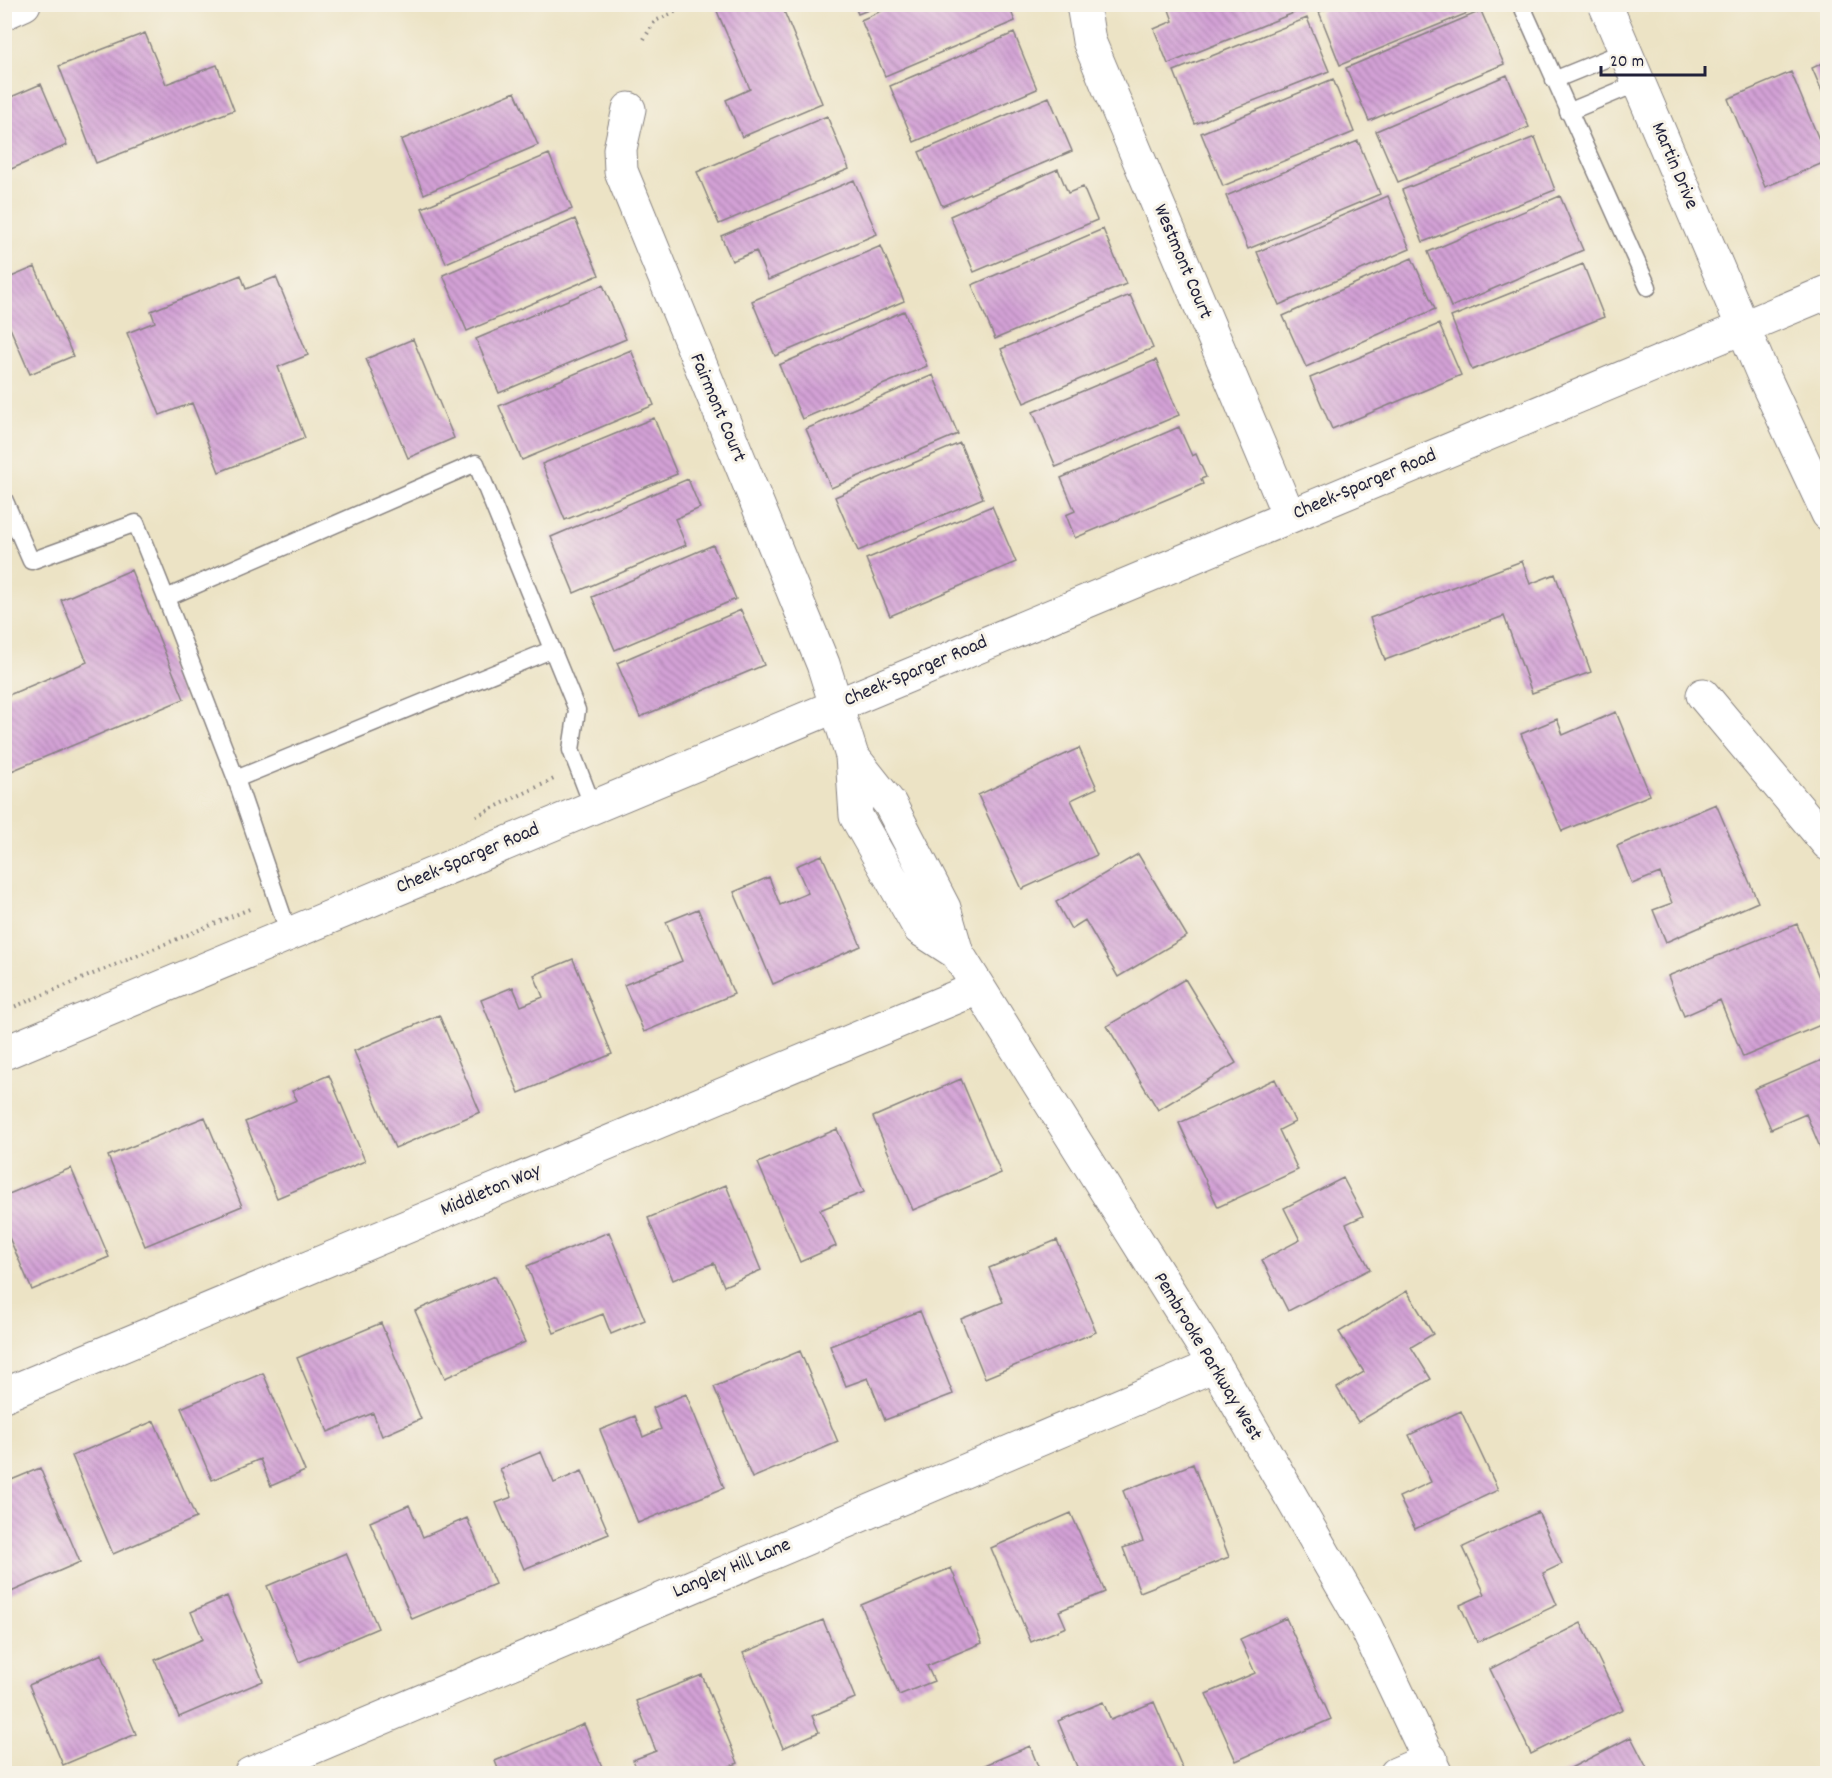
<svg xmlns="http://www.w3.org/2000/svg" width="1832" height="1778" font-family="Dekko,sans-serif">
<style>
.building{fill:url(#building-back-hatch)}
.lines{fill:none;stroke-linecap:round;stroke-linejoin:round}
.lane-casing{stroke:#878280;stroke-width:19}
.street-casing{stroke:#878280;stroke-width:35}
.secondary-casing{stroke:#878280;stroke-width:35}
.path{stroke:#878280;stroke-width:4;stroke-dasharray:1.5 4.5;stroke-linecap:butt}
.lane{stroke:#fff;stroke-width:16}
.street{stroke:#fff;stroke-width:33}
.secondary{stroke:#fff;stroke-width:33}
.labels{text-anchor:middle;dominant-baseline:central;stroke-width:6;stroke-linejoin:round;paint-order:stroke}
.street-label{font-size:20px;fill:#22223b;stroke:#f7f3e8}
</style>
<defs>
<pattern id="building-back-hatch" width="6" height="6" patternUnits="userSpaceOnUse" patternTransform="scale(1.5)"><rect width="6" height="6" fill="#d3a1d6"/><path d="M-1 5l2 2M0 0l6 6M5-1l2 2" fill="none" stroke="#ab83af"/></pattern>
</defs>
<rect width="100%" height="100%" fill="#f7f3e8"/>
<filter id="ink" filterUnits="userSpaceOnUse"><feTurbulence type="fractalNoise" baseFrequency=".0167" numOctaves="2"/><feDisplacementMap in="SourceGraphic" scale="12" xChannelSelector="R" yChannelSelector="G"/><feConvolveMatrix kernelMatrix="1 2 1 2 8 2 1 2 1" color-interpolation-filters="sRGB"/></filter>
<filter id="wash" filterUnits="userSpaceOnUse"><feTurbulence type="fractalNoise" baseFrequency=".008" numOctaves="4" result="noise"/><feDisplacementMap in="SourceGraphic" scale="24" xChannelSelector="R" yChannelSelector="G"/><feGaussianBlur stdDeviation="1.35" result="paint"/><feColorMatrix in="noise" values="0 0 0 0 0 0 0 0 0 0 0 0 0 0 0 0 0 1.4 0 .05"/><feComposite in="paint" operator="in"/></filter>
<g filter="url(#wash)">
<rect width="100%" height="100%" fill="#ece3c5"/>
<g id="blocks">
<!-- building -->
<path class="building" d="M714,4H781L822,103L742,137L726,100L750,89Z
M854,4H881V5L858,14Z
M897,4H1008L1015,21L885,76L861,20Z
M1167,4H1299L1301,10L1168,64L1154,29L1173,21Z
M1337,4H1467L1470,12L1340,65L1319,12Z
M1481,11L1504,64L1369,121L1346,68Z
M1307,18L1329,71L1195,124L1174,71Z
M145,33L166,84L217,65L234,110L96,163L59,66Z
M1014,33L1037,89L914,142L890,86Z
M1827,61V103L1812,68Z
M1791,72L1828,161L1765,187L1728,99Z
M1507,75L1529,127L1398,182L1376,131Z
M1333,79L1354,132L1223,186L1201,133Z
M41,84L67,145L4,172V100Z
M515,92L538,145L424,194L401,140Z
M1049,97L1072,151L942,206L919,152Z
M827,116L849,169L719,224L697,172Z
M1535,137L1555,190L1423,242L1402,190Z
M1358,141L1380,194L1248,249L1226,196Z
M549,154L572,209L446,263L422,208Z
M1058,169L1068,193L1083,187L1097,220L974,272L950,216Z
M854,180L877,234L768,280L756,251L732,261L721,236Z
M1388,196L1410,249L1279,305L1257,252Z
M1560,196L1583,250L1451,307L1428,252Z
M575,219L599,275L467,331L443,275Z
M1103,229L1126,284L995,339L972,285Z
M881,246L904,301L775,356L752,301Z
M1412,258L1435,309L1306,367L1283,316Z
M1583,264L1604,317L1472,370L1451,317Z
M35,267L73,356L30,374L4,314V280Z
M241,275L246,289L276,277L308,355L278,367L305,438L219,472L192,403L160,415L127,333L155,322L151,311Z
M603,285L626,339L499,393L476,339Z
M1130,295L1153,348L1024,403L1001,349Z
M904,311L927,366L802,419L779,365Z
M1439,324L1461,375L1332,429L1310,378Z
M413,339L454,438L408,458L366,359Z
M631,350L654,405L522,460L499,406Z
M1156,360L1179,415L1056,467L1033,412Z
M933,375L958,434L831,488L806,429Z
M654,418L677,474L565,520L542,464Z
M1179,427L1192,456L1196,454L1206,477L1201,479L1203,484L1075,538L1066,515L1075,511L1061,478Z
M960,443L983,498L858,551L835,497Z
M688,479L700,508L675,519L686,545L574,593L551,537Z
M992,506L1016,562L890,616L866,559Z
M713,545L736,599L615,650L592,597Z
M1522,561L1530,584L1555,574L1591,672L1532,693L1504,616L1385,660L1370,618Z
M131,570L184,699L4,774V697L87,662L61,600Z
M741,610L764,665L640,717L617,663Z
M1616,712L1650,795L1562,831L1521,734L1557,719L1563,735Z
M1079,748L1097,788L1071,800L1097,855L1022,889L978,795Z
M1716,804L1758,902L1666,942L1653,910L1672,903L1660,873L1632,884L1617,846Z
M1138,854L1187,936L1118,977L1085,920L1071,929L1056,902Z
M822,855L861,946L773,984L734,892L769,877L780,905L808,893L796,866Z
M698,909L734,994L644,1032L624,985L682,961L666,922Z
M1797,924L1828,999V1022L1743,1057L1720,1000L1684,1016L1668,976Z
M573,959L612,1054L519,1093L481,1000L513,987L521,1006L543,997L534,975Z
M1185,979L1236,1063L1158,1110L1107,1026Z
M439,1015L480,1112L395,1148L354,1051Z
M1827,1058V1164L1806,1114L1771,1129L1754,1089Z
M329,1075L365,1161L277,1198L245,1122L297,1100L292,1091Z
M961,1079L1001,1173L913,1210L873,1117Z
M1275,1079L1295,1122L1279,1130L1298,1170L1218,1207L1179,1123Z
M205,1117L242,1206L145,1246L108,1156Z
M837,1129L864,1192L820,1210L836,1246L800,1262L758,1163Z
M71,1168L109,1257L32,1290L4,1226V1196Z
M1343,1178L1363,1216L1346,1224L1370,1269L1288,1311L1262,1260L1300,1240L1284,1208Z
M726,1185L761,1270L724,1286L714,1263L673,1280L648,1218Z
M609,1232L645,1320L611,1334L603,1314L554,1333L527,1266Z
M1057,1240L1096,1332L985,1378L961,1319L1003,1302L989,1268Z
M495,1276L525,1342L445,1378L415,1311Z
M1407,1291L1433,1334L1411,1347L1431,1379L1358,1422L1337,1388L1364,1372L1339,1332Z
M920,1311L953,1394L885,1420L868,1378L846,1386L830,1346Z
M381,1323L421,1419L382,1436L373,1413L328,1432L297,1358Z
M800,1351L838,1442L752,1478L714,1387Z
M263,1373L305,1471L271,1486L260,1459L212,1480L181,1408Z
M686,1394L724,1488L638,1523L600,1430L635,1416L643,1437L661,1429L653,1408Z
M1461,1411L1498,1490L1415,1529L1399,1497L1431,1482L1409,1435Z
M154,1421L196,1518L113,1554L72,1456Z
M541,1452L554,1483L582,1471L609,1534L524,1569L496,1503L512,1497L500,1469Z
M1193,1464L1229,1557L1140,1592L1123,1548L1143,1541L1123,1491Z
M40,1468L80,1562L4,1595V1483Z
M409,1505L423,1537L467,1518L495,1584L412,1619L370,1522Z
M1538,1512L1562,1564L1543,1573L1557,1605L1477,1642L1460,1605L1485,1594L1463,1547Z
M1071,1513L1105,1592L1059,1611L1066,1627L1031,1642L991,1548Z
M346,1553L378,1628L299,1662L267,1586Z
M951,1568L982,1643L927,1666L934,1681L899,1695L861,1605Z
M227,1596L263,1681L179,1717L155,1660L203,1639L191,1612Z
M1286,1618L1331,1719L1236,1761L1206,1694L1255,1673L1240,1639Z
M823,1620L855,1698L812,1716L819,1732L783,1748L743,1653Z
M1581,1623L1623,1709L1531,1754L1490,1669Z
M102,1654L136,1734L63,1765L29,1685Z
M702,1675L738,1763L710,1774H639L633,1760L656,1751L636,1701Z
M1103,1702L1111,1720L1154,1702L1185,1774H1080L1058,1721Z
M584,1724L605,1774H500L495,1761Z
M1631,1737L1650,1774H1559Z
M1030,1746L1041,1774H966V1773Z"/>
</g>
</g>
<g filter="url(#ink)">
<use href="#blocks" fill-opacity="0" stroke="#878280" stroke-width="1.5"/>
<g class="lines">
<!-- lane casing -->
<g class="lane-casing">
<path id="lane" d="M1521,4L1648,287
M1554,80L1625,51
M1568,112L1638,83
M4,499L31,561L136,523L166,598
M236,779L551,650
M289,934L236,779L166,598L476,463L577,710L571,750L593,807"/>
</g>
<!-- street casing -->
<g class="street-casing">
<path id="street" d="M1083,4L1089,41L1289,516
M4,13L24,4
M629,109L620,149L621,171L823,664L852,756L856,816L920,929L957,953
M1703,695L1828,844
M852,756L890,804L944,908L957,953L1215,1365L1366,1627L1436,1774
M4,1395L978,988
M250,1774L1215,1365
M1396,1774L1431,1759"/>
</g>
<!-- secondary casing -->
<g class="secondary-casing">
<path id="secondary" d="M1605,4L1765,379L1828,514
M4,1053L1828,292"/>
</g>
<!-- path -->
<path class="path" d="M644,39L655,21L693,4
M476,816L556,778
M4,1011L252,908"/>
<!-- lane -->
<use href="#lane" class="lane"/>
<!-- street -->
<use href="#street" class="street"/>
<!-- secondary -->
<use href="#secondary" class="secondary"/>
</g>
</g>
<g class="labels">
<!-- street labels -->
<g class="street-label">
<text transform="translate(1674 166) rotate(67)">Martin Drive</text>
<text transform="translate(1182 262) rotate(67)">Westmont Court</text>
<text transform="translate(717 408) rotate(67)">Fairmont Court</text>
<text transform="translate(1365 485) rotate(-23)">Cheek-Sparger Road</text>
<text transform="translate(916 672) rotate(-23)">Cheek-Sparger Road</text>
<text transform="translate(468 859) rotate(-23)">Cheek-Sparger Road</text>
<text transform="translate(491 1191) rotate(-23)">Middleton Way</text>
<text transform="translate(1207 1357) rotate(59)">Pembrooke Parkway West</text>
<text transform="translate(732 1569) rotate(-23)">Langley Hill Lane</text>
</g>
</g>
<!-- margin -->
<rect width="1832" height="1778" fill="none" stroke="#f7f3e8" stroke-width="24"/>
<!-- scale -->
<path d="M1601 66v9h104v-9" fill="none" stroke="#22223b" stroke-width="3"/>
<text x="1610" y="66" font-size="18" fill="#22223b" stroke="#f7f3e8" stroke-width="4.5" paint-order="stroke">20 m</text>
</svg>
